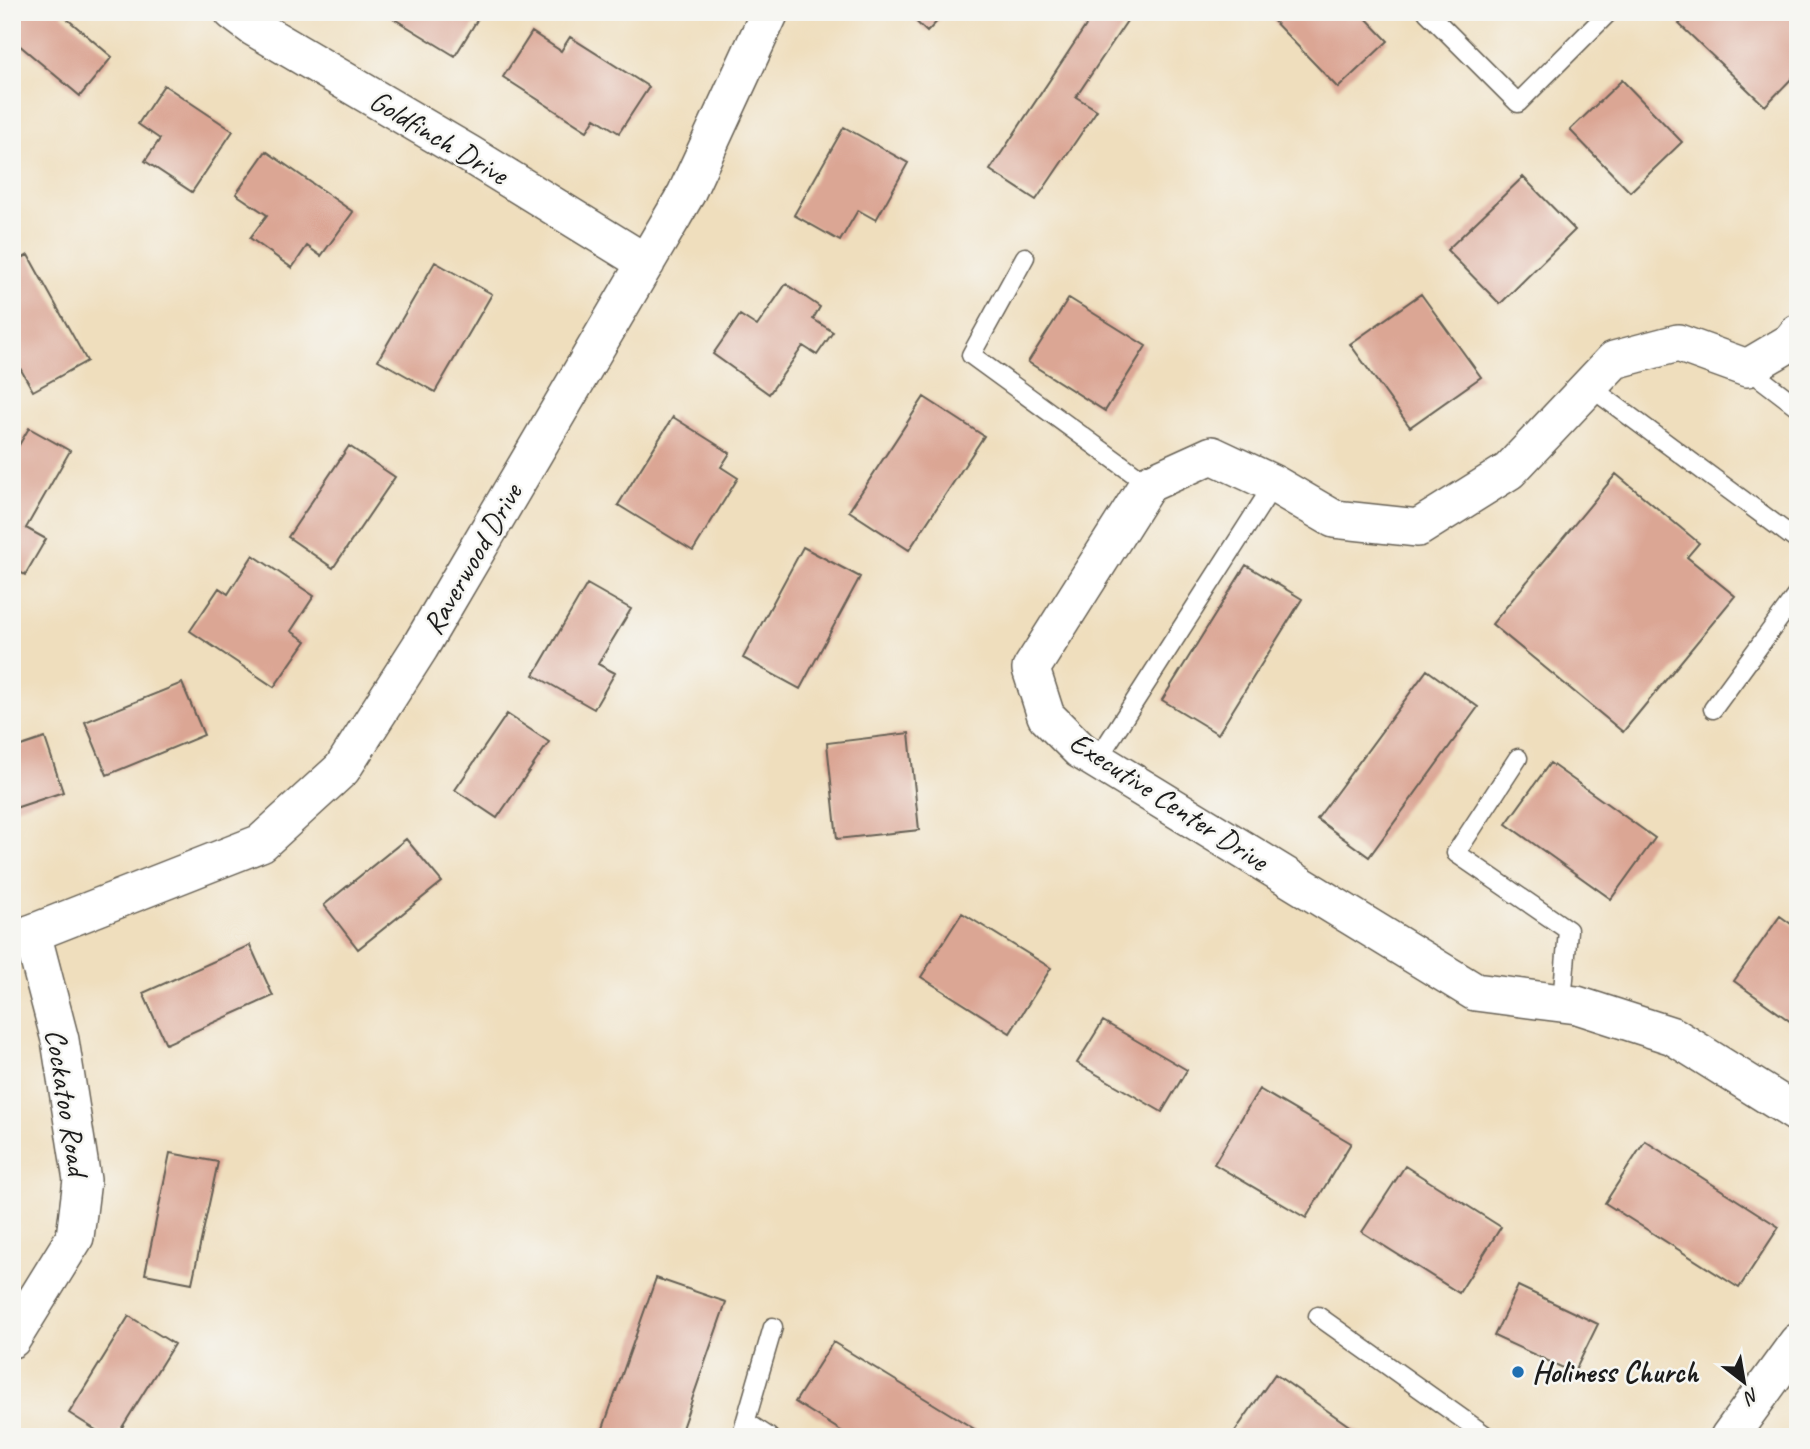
<svg xmlns="http://www.w3.org/2000/svg" width="1810" height="1449" font-family="Caveat,sans-serif">
<style>
.building{fill:#dba694}
.lines{fill:none;stroke-linecap:round;stroke-linejoin:round}
.service-casing{stroke:#666054;stroke-width:21}
.minor-casing{stroke:#666054;stroke-width:40}
.service{stroke:#fff;stroke-width:18}
.minor{stroke:#fff;stroke-width:37}
.poi-dot{fill:#1f6fb2;stroke:#f6f6f2;stroke-width:2.5}
.labels{text-anchor:middle;dominant-baseline:central;stroke-width:5;stroke-linejoin:round;paint-order:stroke}
.street-label{font-size:30px;fill:#1c1c1c;stroke:#f6f6f2}
.poi-label{font-size:30px;font-weight:bold;fill:#1c1c1c;stroke:#f6f6f2;text-anchor:start}
</style>
<rect width="100%" height="100%" fill="#f6f6f2"/>
<filter id="ink" filterUnits="userSpaceOnUse"><feTurbulence type="fractalNoise" baseFrequency=".0143" numOctaves="2"/><feDisplacementMap in="SourceGraphic" scale="14" xChannelSelector="R" yChannelSelector="G"/><feConvolveMatrix kernelMatrix="1 2 1 2 8 2 1 2 1" color-interpolation-filters="sRGB"/></filter>
<filter id="wash" filterUnits="userSpaceOnUse"><feTurbulence type="fractalNoise" baseFrequency=".00686" numOctaves="4" result="noise"/><feDisplacementMap in="SourceGraphic" scale="28" xChannelSelector="R" yChannelSelector="G"/><feGaussianBlur stdDeviation="1.57" result="paint"/><feColorMatrix in="noise" values="0 0 0 0 0 0 0 0 0 0 0 0 0 0 0 0 0 1.4 0 .05"/><feComposite in="paint" operator="in"/></filter>
<g filter="url(#wash)">
<rect width="100%" height="100%" fill="#efdebd"/>
<g id="blocks">
<!-- building -->
<path class="building" d="M12,12H59L112,57L80,96L12,39Z
M383,12H482L455,56Z
M906,12H946L927,32Z
M1095,12H1133L1076,97L1097,110L1036,200L990,170Z
M1265,12H1360L1388,41L1338,88Z
M1691,12H1798V72L1765,106L1679,24Z
M532,32L561,51L570,37L649,87L619,133L595,118L587,131L503,77Z
M1622,80L1682,142L1630,192L1570,130Z
M164,85L233,131L192,192L145,161L160,139L138,124Z
M844,127L908,163L876,220L858,210L840,241L794,215Z
M266,151L353,212L321,256L307,246L292,268L250,238L267,215L236,194Z
M1523,177L1575,230L1500,304L1447,250Z
M28,255L87,361L33,391L12,354V264Z
M435,262L492,294L435,392L378,360Z
M786,284L820,307L813,319L833,332L817,355L803,346L769,394L713,354L740,315L757,326Z
M1421,294L1481,377L1410,427L1350,344Z
M1069,298L1146,346L1105,411L1028,362Z
M924,397L984,436L909,550L849,511Z
M673,417L730,453L721,467L738,478L693,551L618,505Z
M29,428L70,451L26,528L46,539L25,575L12,568V457Z
M349,446L395,477L333,568L288,537Z
M1616,474L1699,543L1687,557L1735,596L1623,732L1492,624Z
M803,547L860,577L800,689L743,658Z
M253,555L314,596L291,631L306,641L274,687L190,631L219,588L228,594Z
M1246,565L1302,599L1218,734L1162,700Z
M587,584L631,609L598,664L615,673L594,709L534,675Z
M1427,670L1478,707L1369,857L1317,819Z
M182,683L204,735L107,775L85,722Z
M507,714L549,742L497,818L455,790Z
M909,733L919,830L837,839L827,743Z
M45,738L63,792L12,809V749Z
M1550,763L1655,838L1611,899L1506,824Z
M406,839L442,882L358,949L324,905Z
M962,913L1051,968L1010,1033L921,977Z
M1780,916L1798,929V1027L1734,981Z
M250,945L273,996L166,1044L143,993Z
M1103,1021L1187,1070L1162,1112L1077,1063Z
M1259,1089L1351,1143L1306,1218L1214,1164Z
M1645,1141L1779,1227L1739,1288L1605,1203Z
M170,1153L218,1162L192,1283L145,1274Z
M1405,1166L1501,1227L1459,1293L1362,1232Z
M656,1278L726,1302L679,1437H600Z
M1518,1286L1598,1324L1574,1373L1494,1336Z
M129,1316L174,1344L116,1437H107L69,1413Z
M833,1342L981,1433L979,1437H851L795,1402Z
M1275,1374L1365,1437H1237L1233,1434Z"/>
</g>
</g>
<g filter="url(#ink)">
<use href="#blocks" fill-opacity="0" stroke="#666054" stroke-width="2"/>
<g class="lines">
<!-- service casing -->
<g class="service-casing">
<path id="service" d="M1427,12L1518,103L1609,12
M1025,257L971,355L1148,484
M1747,368L1798,407
M1589,386L1798,541
M1713,709L1798,593
M1518,758L1456,853L1568,930L1562,1003
M1097,760L1274,484
M1318,1316L1488,1437
M746,1422L769,1437
M741,1437L773,1327"/>
</g>
<!-- minor casing -->
<g class="minor-casing">
<path id="minor" d="M233,12L253,27L469,154L646,263
M1798,333L1791,342L1747,368L1678,343L1614,360L1509,471L1418,528L1334,519L1274,484L1212,455L1148,484L1031,669L1046,716L1080,750L1475,992L1577,1005L1673,1036L1798,1114
M12,941L261,843L342,769L420,647L686,194L770,12
M12,1339L75,1237L82,1180L60,1040L32,933
M1729,1437L1798,1342"/>
</g>
<!-- service -->
<use href="#service" class="service"/>
<!-- minor -->
<use href="#minor" class="minor"/>
</g>
</g>
<!-- markers -->
<circle class="poi-dot" cx="1518" cy="1372" r="7"/>
<g class="labels">
<!-- street labels -->
<g class="street-label">
<text transform="translate(439 137) rotate(31)">Goldfinch Drive</text>
<text transform="translate(472 559) rotate(-60)">Raverwood Drive</text>
<text transform="translate(1169 801) rotate(33)">Executive Center Drive</text>
<text transform="translate(67 1102) rotate(81)">Cockatoo Road</text>
</g>
<!-- poi labels -->
<g class="poi-label">
<text x="1532" y="1372">Holiness Church</text>
</g>
</g>
<!-- margin -->
<rect width="1810" height="1449" fill="none" stroke="#f6f6f2" stroke-width="42"/>
<!-- north arrow -->
<g transform="translate(1744 1382) rotate(149)" stroke="#f6f6f2" stroke-width="5" paint-order="stroke">
<path d="M0-5L12 26L0 18L-12 26Z" fill="#1c1c1c"/>
<text y="-10" font-size="19" font-weight="bold" text-anchor="middle" fill="#1c1c1c">N</text>
</g>
</svg>
